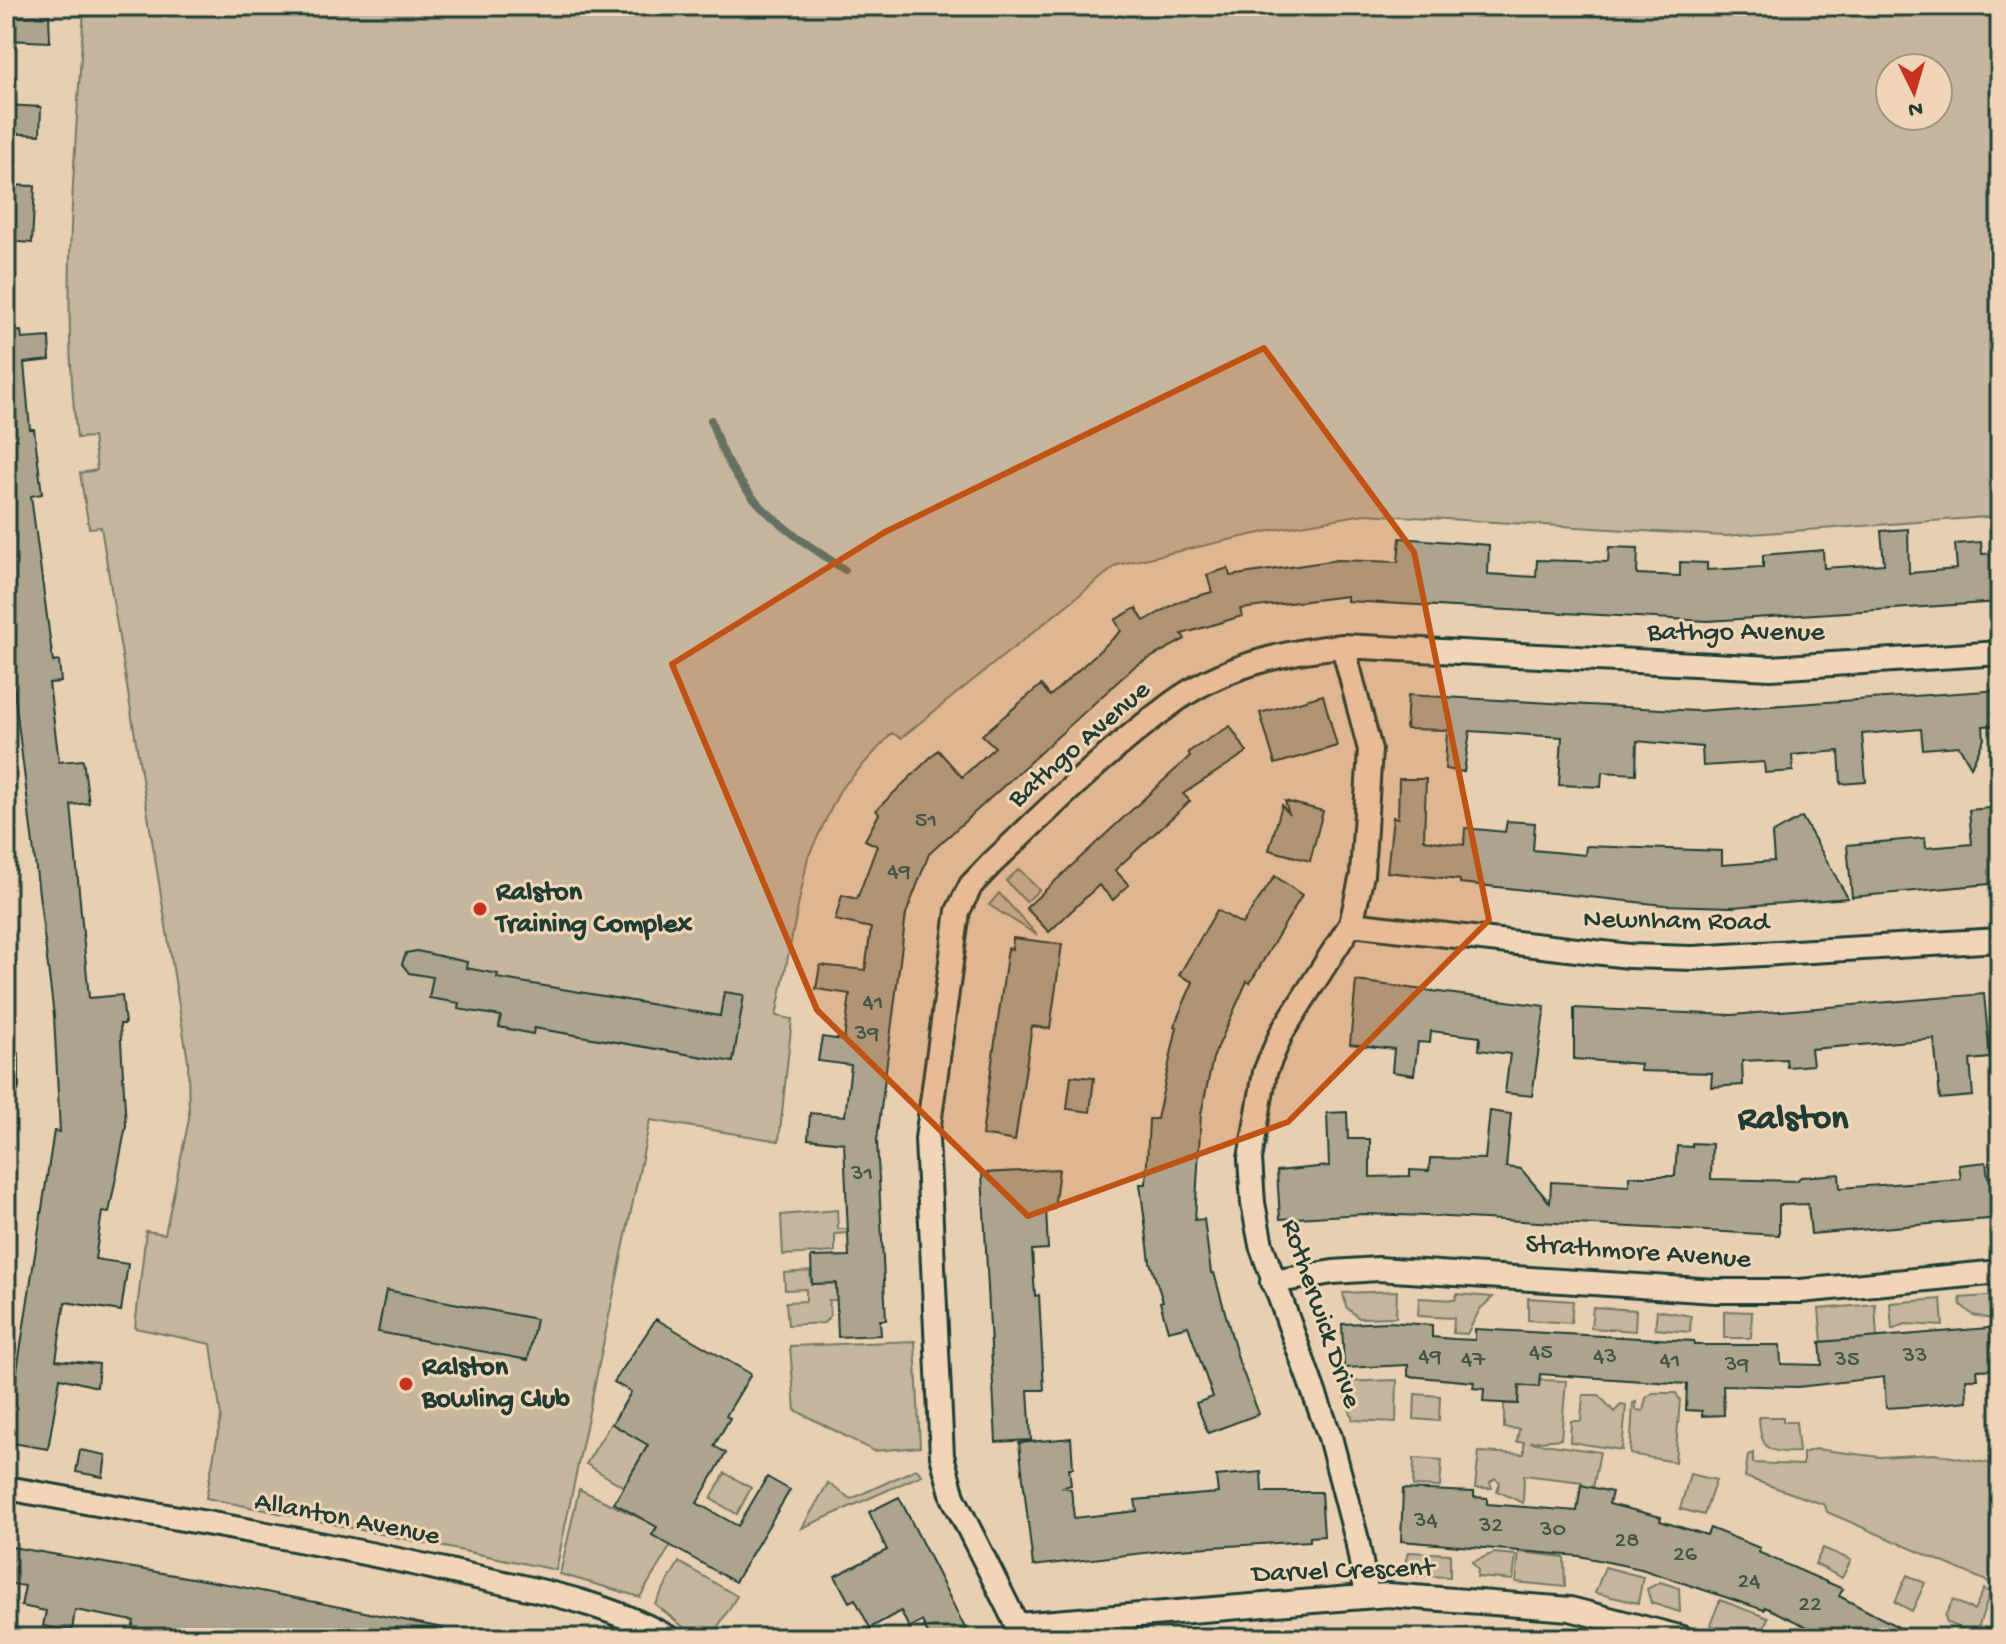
<svg xmlns="http://www.w3.org/2000/svg" width="2006" height="1644" font-family="'Gochi Hand',sans-serif">
<style>
.green{fill:#c6b69d;stroke:#727a68;stroke-width:2;fill-rule:evenodd}
.lines{fill:none;stroke-linecap:round;stroke-linejoin:round}
.stream{stroke:#667061;stroke-width:8}
.building{fill:#ada48d;stroke:#1f3d34;stroke-width:2}
.street-casing{stroke:#1f3d34;stroke-width:28}
.street{stroke:#f0d5b7;stroke-width:22}
.marked{fill:#c05314;fill-opacity:0.2;stroke:#c05314;stroke-width:6;stroke-linejoin:round}
.poi-dot{fill:#c8321e;stroke:#f0d5b7;stroke-width:3}
.labels{text-anchor:middle;dominant-baseline:central;stroke-width:6;stroke-linejoin:round;paint-order:stroke}
.number-label{font-size:24px;fill:#42574a}
.street-label{font-size:28px;fill:#1f3d34;stroke:#f0d5b7}
.poi-label{font-size:28px;font-weight:bold;fill:#1f3d34;stroke:#f0d5b7;text-anchor:start}
.district-label{font-size:36px;font-weight:bold;fill:#1f3d34;stroke:#f0d5b7}
</style>
<rect width="100%" height="100%" fill="#e8cfb2"/>
<filter id="ink" filterUnits="userSpaceOnUse"><feTurbulence type="fractalNoise" baseFrequency=".0125" numOctaves="2"/><feDisplacementMap in="SourceGraphic" scale="16" xChannelSelector="R" yChannelSelector="G"/><feConvolveMatrix kernelMatrix="1 2 1 2 8 2 1 2 1" color-interpolation-filters="sRGB"/></filter>
<g filter="url(#ink)">
<!-- green -->
<path class="green" d="M84,6H2000V516L1725,536L1365,514L1278,529L1117,565L901,738L892,733L840,790L808,857L776,1016L792,1019L779,1141L650,1120L556,1570L206,1498L221,1417L211,1344L135,1328L146,1231L165,1234L189,1119L188,1061L101,527L89,528L80,473L97,470L93,437L77,438C60,295 76,149 84,6ZM1890,68H1938V116H1890Z
M1019,869L1039,890L1026,902L1006,881Z
M999,893L1037,935L989,905Z
M837,1210L838,1229H847V1233L835,1234V1252L783,1255L781,1215Z
M810,1271L811,1284L839,1283L840,1300H829L830,1316L824,1323L788,1325L786,1302L806,1301V1289L785,1290L784,1273Z
M1397,1291L1396,1317L1359,1318L1346,1307L1343,1293Z
M1457,1294L1493,1297L1480,1309L1467,1334L1453,1333L1454,1318L1418,1316L1419,1298L1455,1300Z
M2000,1295V1321L1973,1315L1961,1305L1960,1298Z
M1528,1298L1573,1301L1571,1323L1528,1320Z
M1941,1299L1943,1326L1905,1324L1892,1330L1890,1303Z
M1875,1304L1877,1338L1822,1342L1819,1309Z
M1593,1307L1636,1310L1635,1331L1591,1328Z
M1657,1310L1691,1316L1690,1332L1655,1329Z
M1724,1311L1752,1312L1751,1338H1724Z
M915,1341L920,1447L874,1451L795,1410L790,1346Z
M1397,1380L1396,1422L1353,1420L1340,1382Z
M1539,1380L1566,1381L1561,1439L1530,1442L1600,1452L1593,1488L1582,1486V1482L1524,1475L1523,1503L1497,1491L1500,1482L1495,1478L1490,1482L1492,1488H1475L1479,1452L1524,1454V1442H1517L1519,1429L1504,1428V1404H1518L1519,1386L1539,1387Z
M1653,1393H1676L1680,1400L1675,1462L1630,1454L1633,1403L1636,1402V1410L1643,1411L1646,1398Z
M1415,1394L1440,1396L1439,1421L1414,1419Z
M1583,1395H1599L1614,1412L1621,1405L1626,1406L1622,1450L1570,1442L1571,1421H1581Z
M1759,1417H1783V1422H1796L1799,1452C1768,1454 1760,1449 1759,1417Z
M611,1423L648,1445L624,1487L586,1464Z
M1815,1449L1880,1457L1934,1454L2000,1465V1587L1827,1512L1825,1505L1745,1477L1748,1455L1753,1453V1463L1803,1465V1453Z
M1414,1458L1442,1460L1440,1487L1413,1486Z
M916,1469L922,1475L802,1528L828,1483L851,1499Z
M725,1473L751,1488L737,1514L711,1499Z
M1690,1474L1716,1480L1704,1515L1680,1509Z
M579,1489L648,1522L659,1523L652,1535L671,1545L640,1597L560,1574Z
M1823,1548L1851,1560L1842,1578L1815,1564Z
M1408,1552L1450,1554V1577L1402,1575Z
M1519,1552L1564,1557L1565,1587L1516,1582Z
M1494,1553L1516,1555L1513,1580L1477,1577L1478,1570L1472,1562Z
M679,1562L737,1596L711,1638H697L655,1604Z
M1605,1567L1643,1577L1638,1603L1595,1593Z
M1907,1575L1925,1583L1912,1611L1895,1602Z
M1660,1582L1679,1588L1680,1612L1651,1603L1647,1589Z
M1984,1589L1990,1592L1976,1634L1947,1623L1945,1616L1953,1600L1974,1610Z
M1720,1600L1768,1618L1760,1638H1745L1710,1625Z"/>
<g class="lines">
<!-- stream -->
<path class="stream" d="M711,420C733,496 782,528 845,570"/>
</g>
<!-- building -->
<path class="building" d="M49,15L50,42L6,40V18Z
M6,105L41,107L40,135L6,133Z
M6,185L35,186L32,243L6,241Z
M21,331L22,339L49,337L50,360L24,363L30,429H34L42,494L31,496L53,662L59,661L61,682L49,683L59,762L83,760L89,803L71,805L89,998L122,995L125,1024H120L126,1126L109,1213L102,1212L95,1259L128,1264L121,1311L65,1302L56,1360L99,1364L97,1387L60,1378L48,1449L6,1442L54,1131L60,1132L54,1016L6,625V332Z
M1908,529L1909,573L1957,569L1955,544L1981,542L1982,554L2000,553V602L1708,621L1347,601V596L1240,609L1242,616L1182,634L1185,639L1135,666L929,854L906,914L877,1140L886,1320H880L881,1335L838,1337L836,1283L812,1284L811,1257L849,1256L844,1143L808,1139L810,1113L845,1116L851,1065L818,1061L822,1037L844,1040L850,994L816,989L820,965L865,970L871,928L835,920L842,895L857,899L877,846L865,840L879,814L876,810L938,750L962,777L995,747L982,735L1041,685L1050,696L1121,631L1115,620L1136,608L1144,621L1180,601L1212,592L1207,575L1228,568L1230,576L1337,560L1398,562L1400,538L1489,545L1488,574L1536,577L1537,560L1608,562L1609,547L1638,548L1637,574L1680,576V562L1707,563V570L1763,567V555L1823,550L1824,568L1884,564L1881,531Z
M2000,690V725L1983,726L1984,739L1971,767L1959,746L1923,749L1921,729L1862,734L1866,782L1841,784L1839,751L1792,755L1793,771L1765,773L1764,762L1703,766L1702,747L1637,741L1636,774L1602,772L1601,787L1559,785L1562,737L1470,731L1464,772L1445,769L1447,730L1406,729L1408,695L1697,711Z
M1323,695L1337,746L1275,764L1260,713Z
M1230,726L1247,752L1183,794L1190,801L1115,870L1129,885L1113,900L1099,885L1049,932L1026,908L1190,756L1188,752Z
M1399,779H1426L1424,840L1464,845L1465,828L1505,832L1507,821L1535,823L1533,850L1585,855L1586,846L1722,851V865L1774,861L1772,834L1802,817L1848,898L1732,907L1664,905L1460,883V880L1387,872L1393,817L1398,818Z
M1285,801L1323,811L1310,861L1269,850L1282,805L1289,815Z
M2000,807V883L1852,897L1847,845L1925,838L1926,848L1972,844L1969,810Z
M1275,876L1302,895L1250,983L1247,981L1213,1058L1201,1114L1195,1220L1204,1219L1211,1273H1214L1239,1362L1259,1414L1208,1433L1196,1403L1213,1397L1188,1326L1168,1331L1160,1302L1163,1301L1150,1262L1140,1184H1146L1149,1119H1157L1177,1027L1174,1026L1193,982L1179,975L1217,910L1242,924Z
M1013,938L1062,944L1050,1029L1032,1026L1015,1141L982,1135L1008,948L1012,949Z
M417,951L467,962L466,968L498,974L497,978L720,1016L724,992L744,995L733,1062L534,1028L533,1034L499,1027L501,1016L458,1009L459,1003L429,998L433,977L409,973L402,964L406,953Z
M1356,981L1545,1006L1532,1096L1505,1093L1510,1054L1479,1050L1480,1037L1431,1031L1430,1043L1418,1042L1414,1075L1392,1072L1394,1049L1350,1044Z
M1984,994L1990,1058L1970,1060L1973,1096L1940,1099L1934,1039L1811,1049L1813,1065L1787,1067L1786,1059L1742,1061L1743,1085L1711,1087L1712,1073L1640,1071L1641,1064L1574,1059V1008L1732,1015Z
M1071,1076L1094,1078L1090,1112L1067,1109Z
M1490,1111L1511,1114L1506,1167L1521,1169L1550,1203L1551,1182L1629,1186V1176H1675L1677,1146L1692,1147V1143L1712,1144L1711,1179L1796,1181L1801,1177L1839,1174L1840,1188L1961,1179L1959,1165L1986,1162L1988,1177L2000,1176V1218L1811,1234L1808,1204L1779,1205V1235L1428,1216L1363,1214L1280,1219L1277,1171L1329,1166L1327,1113L1347,1112L1348,1139H1370V1177L1410,1176V1170L1429,1171L1430,1158L1485,1159Z
M1059,1169L1054,1209H1046L1048,1249L1032,1250L1035,1296L1039,1295L1044,1390H1028L1031,1440L996,1442L982,1173Z
M386,1290L536,1319L528,1360L378,1332Z
M656,1319L751,1374L726,1416L730,1418L714,1446L726,1453L697,1503L738,1526L767,1477L790,1490L735,1582L652,1535L657,1527L614,1503L648,1445L612,1424L631,1392L614,1382Z
M1388,1322L1432,1325V1337L1453,1339L1475,1340V1329L1694,1341V1345H1780L1781,1364L1822,1365L1820,1342L2000,1327V1369L1977,1370L1978,1379H1966L1967,1401L1918,1406L1886,1408L1884,1377L1798,1387L1723,1385L1724,1415L1702,1416V1411L1686,1410L1687,1384L1540,1374L1539,1387L1519,1385L1518,1404L1483,1402L1484,1389L1473,1388L1474,1382L1408,1376V1365L1344,1368L1342,1324Z
M1071,1438L1073,1468H1069L1071,1485L1064,1487L1071,1489L1074,1518L1137,1511L1135,1500L1218,1493L1216,1476L1261,1472L1262,1492H1321L1324,1536L1310,1537V1541L1178,1549L1033,1566L1019,1443Z
M80,1450L106,1455L103,1477L76,1472Z
M1581,1485L1612,1492L1609,1504L1661,1517L1660,1521L1707,1535L1710,1528L1760,1548L1758,1552L1843,1589L1839,1596L1919,1638H1830L1765,1607L1764,1610L1641,1569L1579,1556L1401,1541L1403,1489L1474,1492V1497L1487,1498V1504L1577,1511Z
M899,1497L945,1588L970,1638H930L922,1621L909,1628L901,1611L870,1628L855,1599L849,1602L835,1576L887,1550L869,1512Z
M6,1546L232,1585L443,1628L442,1638H192L158,1633L157,1638H130L134,1621L75,1610L72,1631L43,1626L46,1611L21,1606L25,1586L6,1583Z"/>
<g class="lines">
<!-- street casing -->
<g class="street-casing">
<path id="street" d="M1343,646L1370,750L1362,875L1351,924L1282,1032L1265,1072L1250,1159L1253,1203L1261,1245L1330,1437L1357,1540L1367,1595
M1351,924L1629,956L1693,958L2000,940
M6,1059V1086
M1272,1282L1333,1272L1378,1269L1716,1291H1800L2000,1272
M6,1488C154,1514 302,1538 449,1571C524,1588 601,1599 669,1638
M1017,1625L953,1497L942,1456L927,1139L958,911L971,885L992,863C1049,809 1107,751 1171,704C1219,668 1284,651 1343,646L1771,668L2000,653
M1022,1637L1017,1625L1388,1595L1570,1609L1683,1638"/>
</g>
<!-- street -->
<use href="#street" class="street"/>
</g>
</g>
<!-- marked area -->
<path class="marked" d="M1264,348L1414,552L1489,920L1288,1122L1028,1216L817,1010L672,664L885,532Z"/>
<!-- markers -->
<g class="poi-dot">
<circle cx="480" cy="909" r="8"/>
<circle cx="406" cy="1384" r="8"/>
</g>
<g class="labels">
<!-- number labels -->
<g class="number-label">
<text x="926" y="821">51</text>
<text x="899" y="872">49</text>
<text x="873" y="1003">41</text>
<text x="867" y="1034">39</text>
<text x="862" y="1174">31</text>
<text x="1541" y="1353">45</text>
<text x="1915" y="1356">33</text>
<text x="1430" y="1357">49</text>
<text x="1605" y="1357">43</text>
<text x="1473" y="1360">47</text>
<text x="1847" y="1360">35</text>
<text x="1670" y="1361">41</text>
<text x="1737" y="1365">39</text>
<text x="1426" y="1521">34</text>
<text x="1491" y="1526">32</text>
<text x="1553" y="1530">30</text>
<text x="1627" y="1541">28</text>
<text x="1685" y="1555">26</text>
<text x="1749" y="1582">24</text>
<text x="1810" y="1605">22</text>
</g>
<!-- street labels -->
<g class="street-label">
<text x="1736" y="633">Bathgo Avenue</text>
<text transform="translate(1080 745) rotate(-41)">Bathgo Avenue</text>
<text transform="translate(1676 922) rotate(1)">Newnham Road</text>
<text transform="translate(1638 1253) rotate(4)">Strathmore Avenue</text>
<text transform="translate(1320 1314) rotate(71)">Rotherwick Drive</text>
<text transform="translate(347 1520) rotate(11)">Allanton Avenue</text>
<text transform="translate(1343 1572) rotate(-2)">Darvel Crescent</text>
</g>
<!-- poi labels -->
<g class="poi-label">
<text x="496" y="893">Ralston<tspan x="496" dy="32">Training Complex</tspan></text>
<text x="422" y="1368">Ralston<tspan x="422" dy="32">Bowling Club</tspan></text>
</g>
<!-- district labels -->
<g class="district-label">
<text x="1793" y="1120">Ralston</text>
</g>
</g>
<!-- margin -->
<rect width="2006" height="1644" fill="none" stroke="#f0d5b7" stroke-width="32"/>
<rect x="16" y="16" width="1974" height="1612" fill="none" stroke="#1f3d34" stroke-width="3" filter="url(#ink)"/>
<!-- north arrow -->
<g transform="translate(1914 92) rotate(175)"><circle r="38" fill="#f0d5b7" stroke="#9c9883" stroke-width="2"/>
<path d="M0-6L14 30L0 20L-14 30Z" fill="#c8321e"/>
<text y="-12" font-size="22" font-weight="bold" text-anchor="middle" fill="#1f3d34">N</text>
</g>
</svg>
